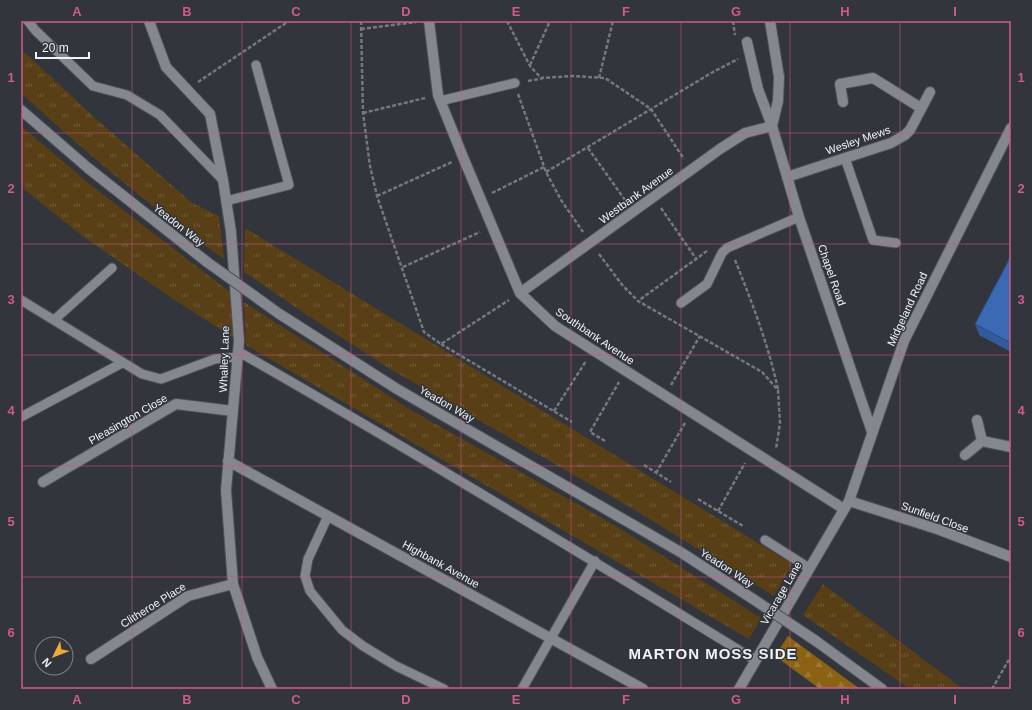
<svg xmlns="http://www.w3.org/2000/svg" width="1032" height="710" font-family="Arial,sans-serif">
<style>
.grass{fill:url(#grass-tufts)}
.forest{fill:url(#forest-firs)}
.lines{fill:none;stroke-linecap:round;stroke-linejoin:round}
.service-casing{stroke:#4e5155;stroke-width:11}
.minor-casing{stroke:#4e5155;stroke-width:12}
.tertiary-casing{stroke:#4e5155;stroke-width:12}
.path{stroke:#75787d;stroke-width:2.5;stroke-dasharray:4 2;stroke-linecap:butt}
.service{stroke:#84888e;stroke-width:9}
.minor{stroke:#84888e;stroke-width:10}
.tertiary{stroke:#84888e;stroke-width:10}
.tertiary-bridge-casing{stroke:#4e5155;stroke-width:12;stroke-linecap:butt}
.tertiary-bridge{stroke:#84888e;stroke-width:10}
.wall{fill:#335a9b}
.building{fill:#3b69b4;stroke:#294a7e}
.grid{fill:none;stroke:#d05a8a;stroke-width:1;stroke-opacity:0.55}
.labels{text-anchor:middle;dominant-baseline:central;stroke-width:3;stroke-linejoin:round;paint-order:stroke}
.street-label{font-size:11px;fill:#f1f4f7;stroke:#32353b}
.district-label{font-size:15px;font-weight:bold;letter-spacing:1px;fill:#f1f4f7;stroke:#32353b}
.neatline{fill:none;stroke:#d05a8a;stroke-width:1.5}
.grid-label{font-size:13px;text-anchor:middle;font-weight:bold;fill:#d05a8a}
</style>
<defs>
<pattern id="grass-tufts" width="24" height="20" patternUnits="userSpaceOnUse"><rect width="24" height="20" fill="#583f15"/><path d="M3 7l-1-3M5 7V3M7 7l1-3M15 17l-1-3M17 17v-4M19 17l1-3" fill="none" stroke="#705b38"/></pattern>
<pattern id="forest-firs" width="22" height="20" patternUnits="userSpaceOnUse"><rect width="22" height="20" fill="#8b6113"/><path d="M5 1l3.5 6h-7zM16 11l3.5 6h-7z" fill="#9c7836"/></pattern>
</defs>
<rect width="100%" height="100%" fill="#32353b"/>
<!-- grass -->
<path class="grass" d="M21,49L93,116L192,203L219,216L224,259C153,209 85,152 21,93Z
M21,126L92,186L230,292L234,338L173,299L81,235L21,187Z
M245,228L792,564L774,596L635,510L390,369L310,317L244,272Z
M244,302L411,410L616,526L761,618L749,639L246,345Z
M823,584L963,689H910L803,615Z"/>
<!-- forest -->
<path class="forest" d="M788,636L860,689H820L775,656Z"/>
<g class="lines">
<!-- service casing -->
<g class="service-casing">
<path id="service" d="M28,21L35,30L93,86L127,95L160,115L223,180
M440,101L515,83
M845,158L873,240L896,243
M226,201L289,185L256,65
M21,300L142,374L161,379L215,359L238,357
M681,303L707,284L722,253L727,248L799,217
M54,320L112,268
M239,352C413,451 584,555 755,660
M21,417L122,363
M328,516L308,559L305,576L310,591L342,630L363,646L396,666L444,689
M765,540L809,568
M522,689L595,561"/>
</g>
<!-- minor casing -->
<g class="minor-casing">
<path id="minor" d="M149,21L166,67L210,114L223,180L231,232L239,341L226,490L233,584L257,657L272,689
M429,21L438,95L463,157L520,293L555,326L844,509
M843,102L840,84L873,78L921,108
M787,177L891,143L905,135L910,130L930,92
M520,293L720,149L745,133L772,126L758,89L747,42
M977,420L982,441
M982,441L1011,447
M965,455L982,441
M228,461L643,689
M43,482L176,404L233,411
M849,501L937,529L1011,557
M91,659L188,596L233,584"/>
</g>
<!-- tertiary casing -->
<g class="tertiary-casing">
<path id="tertiary" d="M770,21L779,77L778,101L772,126L799,217L872,432
M21,110L88,168L207,262
M278,313L397,389L682,553L753,599
M816,641L882,689
M739,689L849,501L904,341L1011,128"/>
</g>
<!-- path -->
<path class="path" d="M361,21L363,113L370,166L377,196L424,332L441,344L509,300
M507,21L530,66L541,78L573,76L605,78L651,109L684,159
M733,21L735,35
M361,29L416,22
M530,65L550,21
M599,78L613,21
M528,81L544,78
M198,82L289,21
M518,94L546,172L561,200L583,232
M363,113L425,98
M588,148L625,200
M546,172L713,72L738,59
M492,193L544,167
M377,196L452,162
M661,208L697,260
M707,251L638,301L762,372L778,390L780,423L776,449
M599,254L623,286L638,301
M735,260C752,302 768,344 778,389
M403,267L480,232
M441,344L572,422
M671,385L700,336
M554,411L586,361
M605,441L590,432L619,382
M644,465L671,482
M656,473L685,423
M698,499L743,526
M718,511L745,463
M992,689L1011,656"/>
<!-- service -->
<use href="#service" class="service"/>
<!-- minor -->
<use href="#minor" class="minor"/>
<!-- tertiary -->
<use href="#tertiary" class="tertiary"/>
<!-- tertiary-bridge casing -->
<g class="tertiary-bridge-casing">
<path id="tertiary-bridge" d="M207,262L278,313
M753,599L816,641"/>
</g>
<!-- tertiary-bridge -->
<use href="#tertiary-bridge" class="tertiary-bridge"/>
</g>
<!-- wall -->
<path class="wall" d="M1011,254V352L979,335L975,324L1008,261V260Z"/>
<!-- building -->
<path class="building" d="M1011,254V259L1010,258L1009,261L1008,260Z
M1010,258L1011,259V343L975,324Z"/>
<!-- grid -->
<path class="grid" d="M132,21V689M242,21V689M351,21V689M461,21V689M571,21V689M681,21V689M790,21V689M900,21V689M21,133H1011M21,244H1011M21,355H1011M21,466H1011M21,577H1011"/>
<g class="labels">
<!-- street labels -->
<g class="street-label">
<text transform="translate(858 140) rotate(-19)">Wesley Mews</text>
<text transform="translate(636 195) rotate(-36)">Westbank Avenue</text>
<text transform="translate(179 225) rotate(38)">Yeadon Way</text>
<text transform="translate(832 275) rotate(71)">Chapel Road</text>
<text transform="translate(907 309) rotate(-65)">Midgeland Road</text>
<text transform="translate(595 336) rotate(34)">Southbank Avenue</text>
<text transform="translate(224 359) rotate(-88)">Whalley Lane</text>
<text transform="translate(447 404) rotate(30)">Yeadon Way</text>
<text transform="translate(128 419) rotate(-30)">Pleasington Close</text>
<text transform="translate(935 517) rotate(20)">Sunfield Close</text>
<text transform="translate(441 564) rotate(29)">Highbank Avenue</text>
<text transform="translate(727 568) rotate(33)">Yeadon Way</text>
<text transform="translate(781 593) rotate(-60)">Vicarage Lane</text>
<text transform="translate(153 605) rotate(-32)">Clitheroe Place</text>
</g>
<!-- district labels -->
<g class="district-label">
<text x="713" y="653">MARTON MOSS SIDE</text>
</g>
</g>
<!-- border -->
<rect width="1032" height="710" fill="none" stroke="#32353b" stroke-width="44"/>
<!-- north arrow -->
<g transform="translate(54 656) rotate(227)"><circle r="19" fill="#32353b" stroke="#7e8186"/>
<path d="M0-3L7 15L0 10L-7 15Z" fill="#ebaa39"/>
<text y="-6" font-size="11" font-weight="bold" text-anchor="middle" fill="#f1f4f7">N</text>
</g>
<!-- scale -->
<path d="M36 52v6h53v-6" fill="none" stroke="#f1f4f7" stroke-width="2"/>
<text x="42" y="52" font-size="12" fill="#f1f4f7" stroke="#32353b" stroke-width="3" paint-order="stroke">20 m</text>
<rect x="22" y="22" width="988" height="666" class="neatline"/>
<g class="grid-label">
<text x="77" y="16">A</text>
<text x="187" y="16">B</text>
<text x="296" y="16">C</text>
<text x="406" y="16">D</text>
<text x="516" y="16">E</text>
<text x="626" y="16">F</text>
<text x="736" y="16">G</text>
<text x="845" y="16">H</text>
<text x="955" y="16">I</text>
<text x="11" y="82">1</text>
<text x="1021" y="82">1</text>
<text x="11" y="193">2</text>
<text x="1021" y="193">2</text>
<text x="11" y="304">3</text>
<text x="1021" y="304">3</text>
<text x="11" y="415">4</text>
<text x="1021" y="415">4</text>
<text x="11" y="526">5</text>
<text x="1021" y="526">5</text>
<text x="11" y="637">6</text>
<text x="1021" y="637">6</text>
<text x="77" y="704">A</text>
<text x="187" y="704">B</text>
<text x="296" y="704">C</text>
<text x="406" y="704">D</text>
<text x="516" y="704">E</text>
<text x="626" y="704">F</text>
<text x="736" y="704">G</text>
<text x="845" y="704">H</text>
<text x="955" y="704">I</text>
</g>
</svg>
